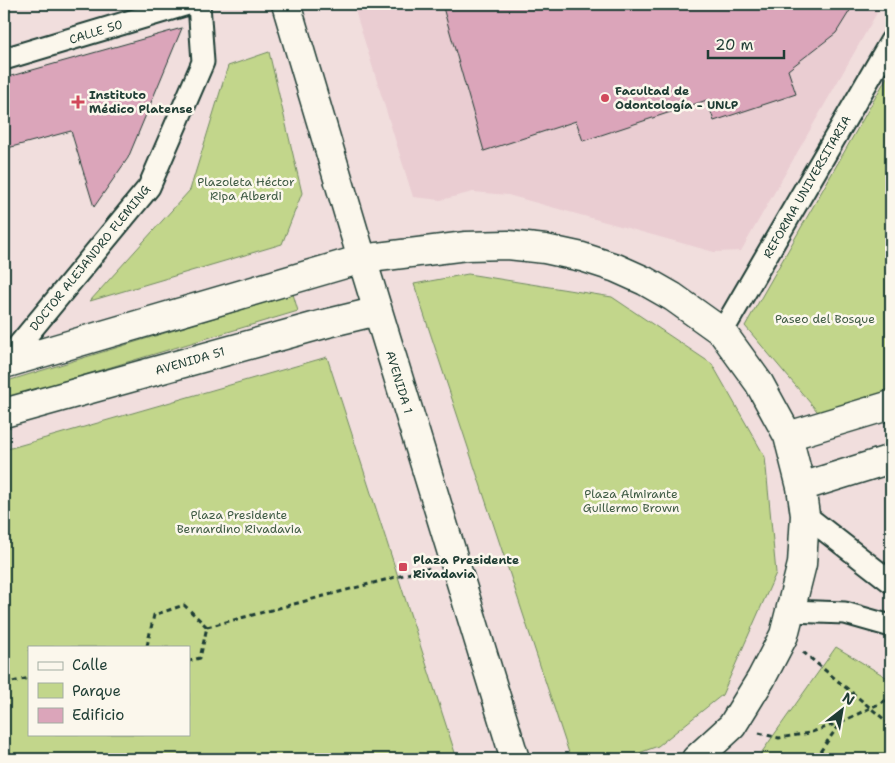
<svg xmlns="http://www.w3.org/2000/svg" width="895" height="763" font-family="'Shantell Sans',sans-serif">
<style>
.built{fill:#eacdd2}
.green{fill:#c2d68b;stroke:#708a60;fill-rule:evenodd}
.building{fill:#dba5ba;stroke:#1f3d34}
.lines{fill:none;stroke-linecap:round;stroke-linejoin:round}
.street-casing{stroke:#1f3d34;stroke-width:25}
.secondary-casing{stroke:#1f3d34;stroke-width:31}
.path{stroke:#1f3d34;stroke-width:3;stroke-dasharray:5 4;stroke-linecap:butt}
.street{stroke:#fbf7ec;stroke-width:21}
.secondary{stroke:#fbf7ec;stroke-width:28}
.poi-dot{fill:#d1495b;stroke:#fbf7ec;stroke-width:2}
.labels{text-anchor:middle;dominant-baseline:central;stroke-width:5;stroke-linejoin:round;paint-order:stroke}
.street-label{font-size:12px;fill:#1f3d34;stroke:#fbf7ec}
.poi-label{font-size:12px;font-weight:bold;fill:#1f3d34;stroke:#fbf7ec;text-anchor:start}
.park-label{font-size:12px;fill:#405c45;stroke:#fbf7ec}
</style>
<rect width="100%" height="100%" fill="#f1dedd"/>
<filter id="ink" filterUnits="userSpaceOnUse"><feTurbulence type="fractalNoise" baseFrequency=".02" numOctaves="2"/><feDisplacementMap in="SourceGraphic" scale="10" xChannelSelector="R" yChannelSelector="G"/><feConvolveMatrix kernelMatrix="1 2 1 2 8 2 1 2 1" color-interpolation-filters="sRGB"/></filter>
<g filter="url(#ink)">
<!-- built -->
<path class="built" d="M353,4H882L741,251L714,252L508,195L473,192L441,200L413,197Z"/>
<!-- green -->
<path class="green" d="M269,52L302,193L282,244L90,301L190,190L228,66Z
M891,70V397L823,418L745,326Z
M468,274L612,297L712,364L765,457L776,573L722,695L658,746L623,759H571L414,284Z
M293,294L298,311L4,399V382Z
M327,357L457,759H4V450ZM29,647H189V734H29Z
M836,647L891,680V759H757Z"/>
<!-- building -->
<path class="building" d="M442,4H854L836,33L788,70L796,94L714,121L707,100L583,141L576,121L484,151Z
M182,28L128,158L94,207L71,131L4,149V78Z"/>
<g class="lines">
<!-- street casing -->
<g class="street-casing">
<path id="street" d="M4,59L188,4
M722,332L891,41
M4,363L149,187L203,62L199,4
M805,515L891,582
M790,611L845,613L891,626"/>
</g>
<!-- secondary casing -->
<g class="secondary-casing">
<path id="secondary" d="M286,4L362,259L515,759
M4,364L362,259L466,246L508,245L545,249L582,257L616,268L645,281L673,297L722,332L759,383L788,436L801,487L805,515L802,564L784,635L761,679L732,726L696,759
M4,413L324,324L378,311
M788,436L891,405
M801,487L891,459"/>
</g>
<!-- path -->
<path class="path" d="M207,627L430,568
M147,646L154,615L184,605L207,627L200,658L189,661
M803,652L891,725
M4,684L29,678
M759,733L779,738L809,733L841,722
M815,759L841,722L891,698"/>
<!-- street -->
<use href="#street" class="street"/>
<!-- secondary -->
<use href="#secondary" class="secondary"/>
</g>
</g>
<!-- markers -->
<g class="poi-dot">
<circle cx="605" cy="98" r="5"/>
<path d="M75.5 94.5h5v5h5v5h-5v5h-5v-5h-5v-5h5z"/>
<rect x="398" y="562" width="10" height="10" rx="2.5"/>
</g>
<g class="labels">
<!-- street labels -->
<g class="street-label">
<text transform="translate(96 32) rotate(-17)">CALLE 50</text>
<text transform="translate(807 187) rotate(-60)">REFORMA UNIVERSITARIA</text>
<text transform="translate(90 258) rotate(-51)">DOCTOR ALEJANDRO FLEMING</text>
<text transform="translate(190 361) rotate(-16)">AVENIDA 51</text>
<text transform="translate(399 382) rotate(73)">AVENIDA 1</text>
</g>
<!-- poi labels -->
<g class="poi-label">
<text x="615" y="91">Facultad de<tspan x="615" dy="14">Odontología - UNLP</tspan></text>
<text x="89" y="95">Instituto<tspan x="89" dy="14">Médico Platense</tspan></text>
<text x="413" y="560">Plaza Presidente<tspan x="413" dy="14">Rivadavia</tspan></text>
</g>
<!-- park labels -->
<g class="park-label">
<text x="246" y="182">Plazoleta Héctor<tspan x="246" dy="14">Ripa Alberdi</tspan></text>
<text x="825" y="319">Paseo del Bosque</text>
<text x="631" y="494">Plaza Almirante<tspan x="631" dy="14">Guillermo Brown</tspan></text>
<text x="239" y="515">Plaza Presidente<tspan x="239" dy="14">Bernardino Rivadavia</tspan></text>
</g>
</g>
<!-- margin -->
<rect width="895" height="763" fill="none" stroke="#fbf7ec" stroke-width="20"/>
<rect x="10" y="10" width="875" height="743" fill="none" stroke="#1f3d34" stroke-width="2" filter="url(#ink)"/>
<!-- legend -->
<rect x="28" y="646" width="162" height="90" fill="#fbf7ec" stroke="#a3ada2"/>
<rect x="38" y="662" width="25" height="8" fill="#fbf7ec" stroke="#a3ada2"/>
<text x="72" y="670" font-size="15" fill="#1f3d34">Calle</text>
<rect x="38" y="683" width="25" height="15" fill="#c2d68b" stroke="#a3ada2"/>
<text x="72" y="696" font-size="15" fill="#1f3d34">Parque</text>
<rect x="38" y="708" width="25" height="15" fill="#dba5ba" stroke="#a3ada2"/>
<text x="72" y="720" font-size="15" fill="#1f3d34">Edificio</text>
<!-- north arrow -->
<g transform="translate(842 710) rotate(31)" stroke="#fbf7ec" stroke-width="4" paint-order="stroke">
<path d="M0-4L9 19L0 12L-9 19Z" fill="#1f3d34"/>
<text y="-8" font-size="14" font-weight="bold" text-anchor="middle" fill="#1f3d34">N</text>
</g>
<!-- scale -->
<path d="M708 50v8h76v-8" fill="none" stroke="#1f3d34" stroke-width="2.5"/>
<text x="715" y="50" font-size="15" fill="#1f3d34" stroke="#fbf7ec" stroke-width="4" paint-order="stroke">20 m</text>
</svg>
